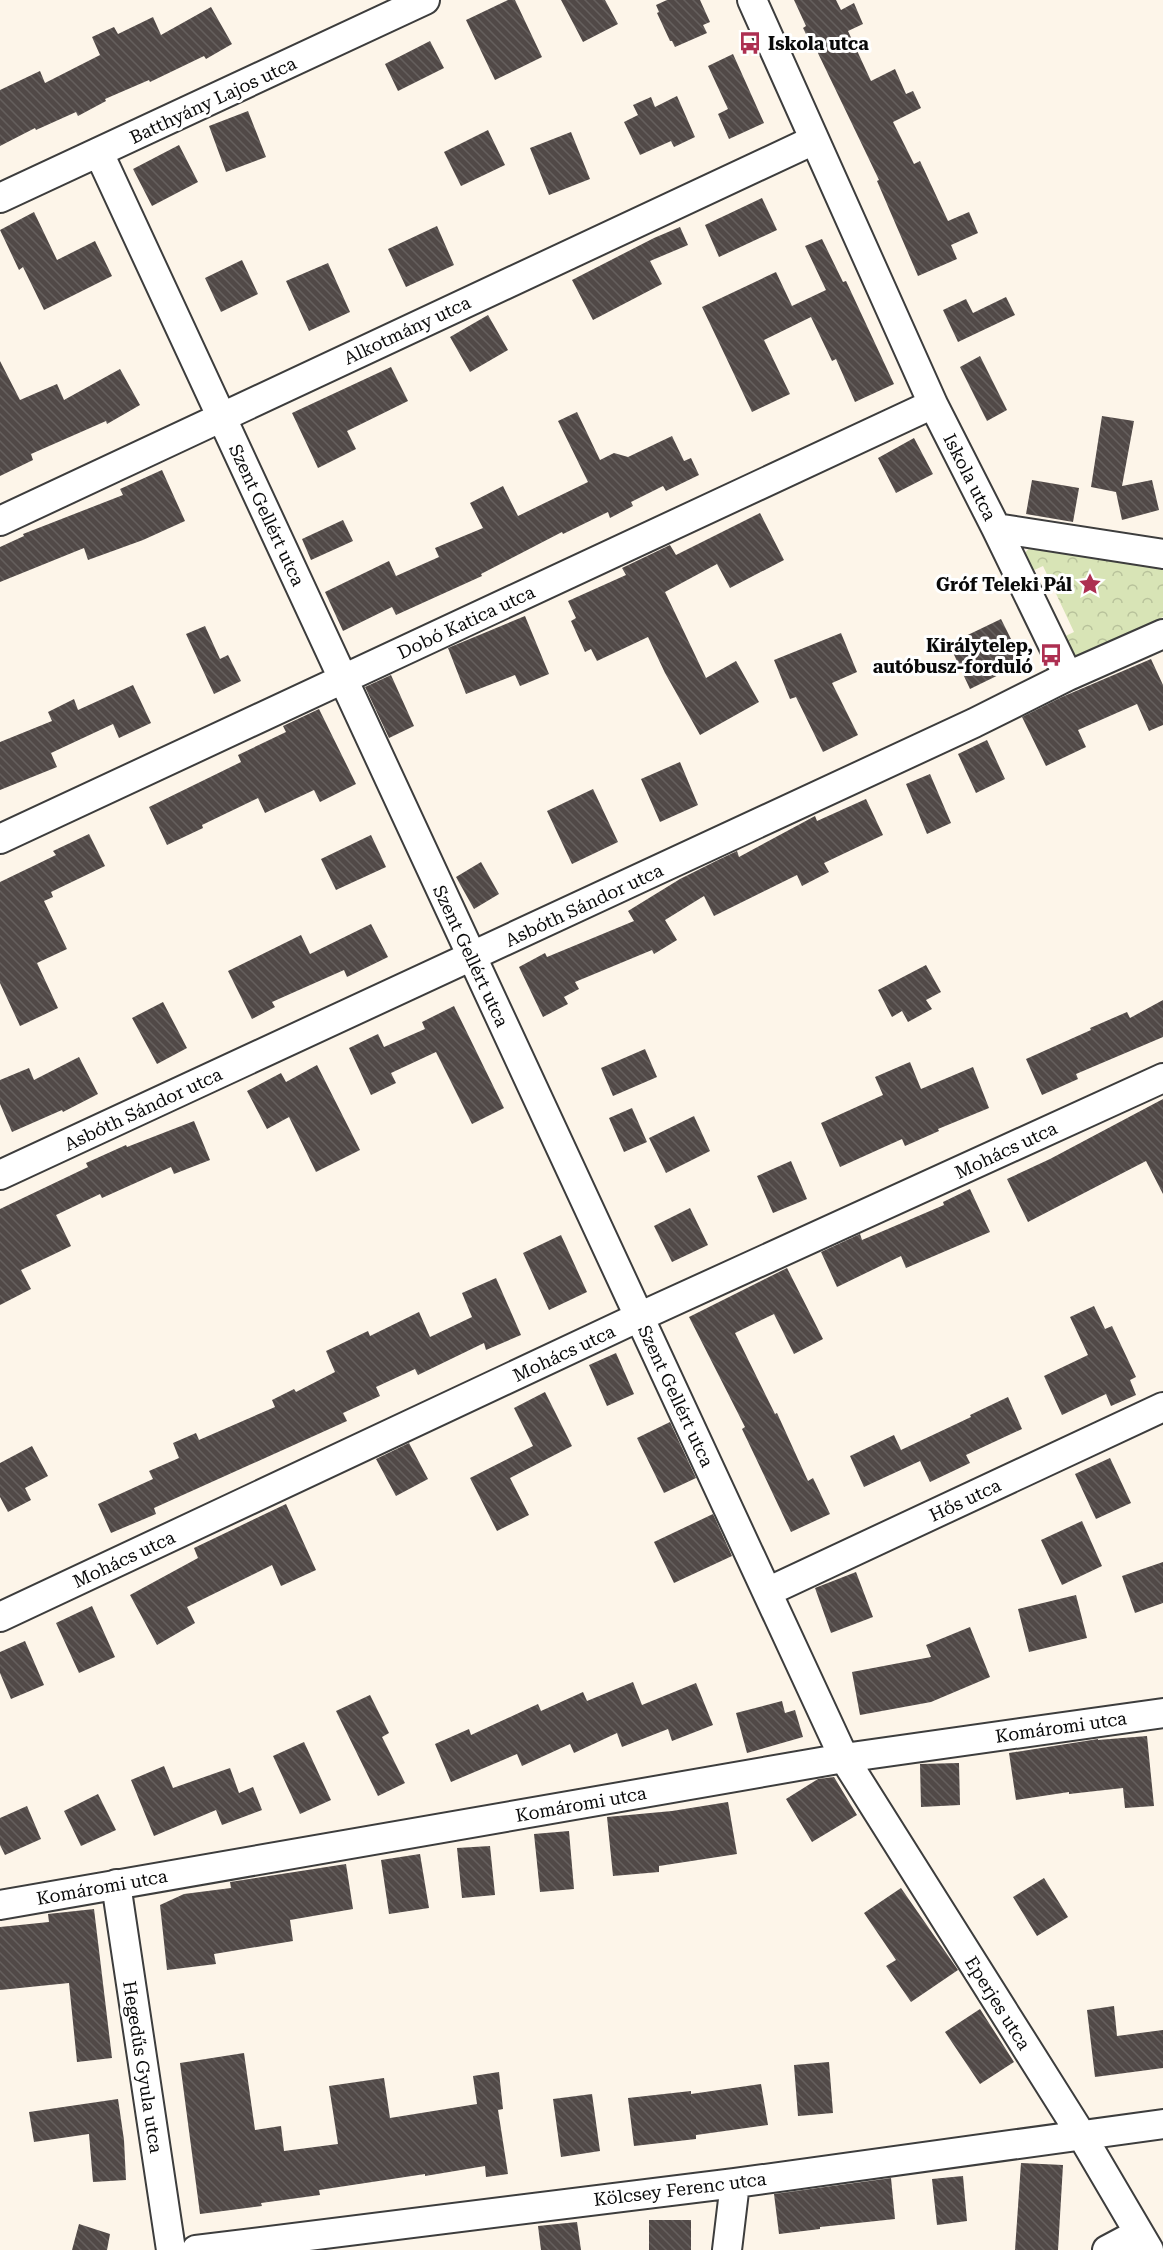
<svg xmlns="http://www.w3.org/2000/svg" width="1163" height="2250" font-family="'Roboto Serif',serif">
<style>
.park{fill:url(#park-crowns)}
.building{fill:url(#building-back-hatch)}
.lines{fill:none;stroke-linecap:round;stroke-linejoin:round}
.street-casing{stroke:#3d3d3d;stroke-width:32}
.street{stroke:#fff;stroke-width:28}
.labels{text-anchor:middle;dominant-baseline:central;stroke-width:6;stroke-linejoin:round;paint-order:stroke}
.poi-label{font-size:18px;font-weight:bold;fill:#0a0a0a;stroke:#fff;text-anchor:end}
.street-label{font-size:18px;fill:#0a0a0a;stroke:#fff}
</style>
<defs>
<pattern id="park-crowns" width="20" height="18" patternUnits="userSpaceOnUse" patternTransform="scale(1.5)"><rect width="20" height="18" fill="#d8e4b6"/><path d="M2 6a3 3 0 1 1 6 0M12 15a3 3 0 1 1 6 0" fill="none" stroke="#b8c29b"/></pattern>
<pattern id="building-back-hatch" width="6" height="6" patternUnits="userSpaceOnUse" patternTransform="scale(1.5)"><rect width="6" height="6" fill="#514947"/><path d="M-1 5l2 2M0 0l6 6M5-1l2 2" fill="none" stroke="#655f5d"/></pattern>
</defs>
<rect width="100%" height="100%" fill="#fdf5e9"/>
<!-- park -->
<path class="park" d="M1031,546L1163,565V617C1146,626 1088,664 1072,654C1067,650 1063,644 1059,639L1074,632L1043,566L1028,573L1024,554Z"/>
<!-- building -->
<path class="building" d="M508,0H515L542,57L495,80L466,20Z
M561,0H605L618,24L583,42Z
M667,0H700L710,22L703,25L707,33L675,47L672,41H670L657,13L659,12L656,5Z
M794,0H836L841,10L854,3L863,24L848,31L871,81L895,69L906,94L913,91L921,108L893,122L914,164L920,161L948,221L969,212L978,233L951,245L957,259L918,276L877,181L879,180L815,47L813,48L803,28L806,26Z
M211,7L232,44L206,59L204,56L150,82L149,80L105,99L106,101L78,116L76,112L36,130L35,128L0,146V90L40,71L45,83L100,55L92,37L114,27L118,34L153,17L161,35Z
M430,41L444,68L398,91L385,64Z
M733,54L764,123L729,139L718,114L728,109L708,66Z
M677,96L695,137L674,147L671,141L640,155L624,122L638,115L633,105L651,97L655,107Z
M248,111L266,157L226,172L209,126Z
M488,130L505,165L461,186L444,152Z
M571,132L590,179L549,195L530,148Z
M179,145L198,182L152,206L133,169Z
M762,198L777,230L719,257L705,225Z
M34,212L57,260L95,241L112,276L44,310L23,267L19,270L0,230Z
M437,226L454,265L406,287L388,249Z
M680,227L688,245L650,261L662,284L593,320L572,280L654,238Z
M822,239L843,282L846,281L894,384L855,402L836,359L832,361L811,317L764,340L790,394L752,412L702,307L776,272L792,306L826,290L805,246Z
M242,260L258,294L221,312L205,278Z
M328,263L350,312L309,331L286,281Z
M1006,297L1015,315L958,342L943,310L966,299L973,313Z
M488,315L508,350L470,372L450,337Z
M980,356L1007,410L987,421L960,367Z
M0,361L20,400L57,384L64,400L120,369L140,405L107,424L106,421L31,454L33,460L0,476Z
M391,367L408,401L347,431L356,449L318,468L292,413Z
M577,412L600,460L614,453L628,457L672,436L684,461L691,458L699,475L666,491L663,486L631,502L633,506L610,518L608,512L563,534L562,532L481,574L482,576L396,615L392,607L343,631L325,592L389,561L396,576L439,557L435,548L483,528L470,503L503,486L518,516L588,482L558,421Z
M1102,416L1134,421L1122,486L1152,480L1159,510L1122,520L1116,492L1091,487Z
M914,438L933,474L896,493L878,458Z
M162,470L185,521L143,540L88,560L84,548L0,582V547L24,536L23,534L123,495L120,489Z
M1032,480L1079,488L1073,522L1026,514Z
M760,513L784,560L730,588L717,564L665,592L706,678L736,661L759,702L700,735L665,673L648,637L597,661L591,649L585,652L571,621L576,618L568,601L626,575L622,568L670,545L676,555Z
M343,520L353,541L311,560L302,539Z
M525,616L549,674L520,686L515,675L466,694L448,648Z
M1001,619L1023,663L970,689L949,644Z
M205,626L220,659L228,655L241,681L214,694L186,634Z
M841,633L857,672L832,683L858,735L823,752L796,697L790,699L774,660Z
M1151,659L1163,685V725L1149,731L1137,704L1078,730L1086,747L1046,766L1022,717L1062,697Z
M391,675L414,726L389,738L365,687Z
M133,685L151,723L119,738L113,724L51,753L57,767L0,790V742L52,721L48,712L74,699L78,710Z
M319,709L356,784L320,802L314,790L265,813L258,798L202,825L203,828L167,845L149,807L241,762L238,755L286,732L283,726Z
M987,740L1005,779L976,793L958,754Z
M680,762L698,805L660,822L641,779Z
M930,774L951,823L927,834L906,784Z
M593,789L618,842L572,864L547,811Z
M866,799L883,835L824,863L829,872L802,886L797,875L714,916L704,896L665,920L677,940L654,954L652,950L575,982L579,989L564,997L568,1004L543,1017L519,967L545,953L547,957L634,921L628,911L680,879L718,860L737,851L739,857L815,816L817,821Z
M89,834L105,866L51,892L53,897L44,901L67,949L37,963L58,1008L20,1026L0,983V882L56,855L53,851Z
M371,835L386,867L336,890L321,859Z
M481,862L499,894L474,909L456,877Z
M371,924L388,957L347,977L344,970L272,1002L275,1007L252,1019L228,971L301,935L310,954Z
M926,965L941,992L926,1000L932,1009L908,1022L902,1011L892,1017L878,990Z
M1163,1000V1037L1076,1074L1078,1079L1042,1095L1026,1059L1091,1030L1090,1028L1127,1012L1130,1018Z
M163,1002L187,1048L157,1064L132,1018Z
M454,1006L504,1108L472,1124L436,1052L391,1073L396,1083L371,1095L349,1048L378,1034L384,1047L425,1029L422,1022Z
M645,1049L657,1077L613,1096L601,1068Z
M79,1057L98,1094L63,1112L62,1110L12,1132L0,1104V1080L29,1068L34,1080Z
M910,1062L921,1089L973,1067L989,1108L938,1129L939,1131L905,1146L902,1139L840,1167L821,1123L883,1095L875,1077Z
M317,1065L360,1150L316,1172L289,1117L267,1129L247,1091L281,1073L286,1082Z
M1163,1099V1194L1146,1161L1028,1222L1007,1179L1050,1159Z
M632,1108L647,1142L624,1152L609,1118Z
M694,1116L710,1151L666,1173L649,1138Z
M194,1121L210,1160L174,1174L171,1167L102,1198L100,1194L56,1215L71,1246L21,1270L31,1289L0,1305V1209L88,1167L86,1163L126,1145L127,1147Z
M791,1161L807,1199L773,1213L757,1176Z
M970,1189L990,1232L906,1268L901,1256L837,1287L821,1252L860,1234L862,1240L944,1205L943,1202Z
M690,1208L708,1245L672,1262L654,1226Z
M561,1235L587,1292L549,1310L523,1253Z
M787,1268L823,1339L794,1354L774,1314L735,1333L775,1414L777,1413L808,1481L813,1478L830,1514L791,1532L742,1429L745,1427L689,1317Z
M496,1278L521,1335L486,1350L484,1343L418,1375L415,1369L376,1387L380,1396L343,1413L347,1421L154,1508L156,1514L111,1533L98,1504L153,1479L149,1471L179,1458L173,1443L196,1433L199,1440L275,1407L272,1400L294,1389L296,1392L335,1372L326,1351L368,1331L370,1336L419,1312L430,1337L472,1317L462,1293Z
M1094,1306L1105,1329L1112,1326L1136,1377L1130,1380L1136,1395L1111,1406L1106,1394L1062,1415L1044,1376L1088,1355L1070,1317Z
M616,1353L634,1394L607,1406L589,1365Z
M545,1392L572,1446L510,1478L529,1515L497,1531L470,1478L533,1446L514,1408Z
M1008,1397L1022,1429L966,1455L970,1463L930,1482L920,1461L864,1487L850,1456L894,1435L901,1450L971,1417L970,1415Z
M670,1422L696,1478L664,1493L637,1438Z
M409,1443L428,1479L396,1496L376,1459Z
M32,1446L48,1476L25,1488L31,1500L8,1512L0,1497V1463Z
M1110,1458L1131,1503L1096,1519L1075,1474Z
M286,1504L316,1570L281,1586L272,1565L187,1607L195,1623L157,1645L130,1595L198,1558L194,1548Z
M713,1514L732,1556L674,1583L654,1542Z
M1082,1521L1102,1566L1062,1585L1041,1540Z
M1163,1562V1603L1135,1613L1122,1576Z
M856,1572L873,1617L831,1633L815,1588Z
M1076,1595L1087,1638L1029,1652L1018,1609Z
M92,1606L115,1657L79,1673L56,1623Z
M970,1627L990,1677L931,1702L860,1715L852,1672L931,1657L926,1645Z
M25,1641L44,1685L11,1699L0,1673V1652Z
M633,1682L642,1705L696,1683L713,1725L672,1741L668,1729L622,1747L617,1733L574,1753L570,1744L522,1766L517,1754L451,1782L435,1744L469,1729L471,1735L538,1704L541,1711L583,1692L587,1701Z
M370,1695L389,1733L382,1737L405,1783L378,1796L336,1711Z
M782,1701L785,1713L795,1710L803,1737L747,1753L736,1713Z
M1147,1736L1154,1806L1125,1808L1123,1788L1069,1794V1792L1016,1800L1009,1753L1098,1739V1740Z
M304,1742L331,1800L300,1814L273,1756Z
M959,1763L960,1805L921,1807L920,1764Z
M164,1766L173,1788L230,1768L239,1793L253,1787L262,1810L222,1825L216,1810L154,1836L131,1780Z
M834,1777L857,1815L812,1842L786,1799L818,1779Z
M98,1794L116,1830L81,1846L64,1811Z
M728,1802L737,1854L659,1866V1872L613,1876L607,1817L672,1811Z
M27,1806L41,1839L5,1855L0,1845V1818Z
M569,1831L574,1889L540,1892L534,1834Z
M490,1846L495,1895L462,1898L457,1848Z
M420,1854L429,1908L389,1914L381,1860Z
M346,1864L353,1909L290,1920L293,1941L214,1954L216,1964L167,1970L160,1905L184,1894L231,1888L230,1882Z
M1044,1878L1068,1917L1037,1936L1013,1897Z
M901,1888L958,1970L911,2002L886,1966L896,1960L864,1913Z
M94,1909L112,2058L77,2062L69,1983L0,1990V1927L49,1922L48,1914Z
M1114,2006L1117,2036L1163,2030V2068L1095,2077L1087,2010Z
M980,2009L1014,2062L980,2084L945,2032Z
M244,2053L255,2130L281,2126L284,2151L338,2144L329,2086L384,2078L390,2118L477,2104L473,2076L499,2072L503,2109L498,2110L508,2174L486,2177L485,2166L425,2176V2174L319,2190L320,2195L261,2203L262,2206L200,2214L180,2063Z
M829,2062L833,2113L798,2116L794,2065Z
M761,2084L768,2125L696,2135V2139L634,2146L628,2098L691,2091V2094Z
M592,2094L600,2151L561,2157L553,2099Z
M118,2099L124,2140L126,2180L93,2182L89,2134L34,2142L29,2112Z
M1021,2163L1063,2165L1058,2250H1015Z
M963,2176L967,2221L937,2225L932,2179Z
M891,2178L895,2219L820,2227V2229L779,2234L774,2194Z
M649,2220H691V2250H649Z
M577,2222L581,2250H541L538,2226Z
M79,2224L110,2234L107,2250H72Z"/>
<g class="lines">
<!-- street casing -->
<g class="street-casing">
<path id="street" d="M752,0L933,404L996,528L1068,676
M99,153L844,1758L1082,2136L1149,2250
M0,198L425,0
M0,521L814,140
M996,528L1163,554
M0,839L933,404
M0,1175L974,723L1068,676L1163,634
M767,1592L1163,1407
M0,1617L639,1317L1163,1078
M116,1884L171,2250
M0,1905L844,1758L1163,1713
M196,2250L735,2183L1163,2124
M727,2250L735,2183
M1107,2250L1139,2233"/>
</g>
<!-- street -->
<use href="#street" class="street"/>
</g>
<!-- icons -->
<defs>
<g id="bus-bare" transform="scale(1.8)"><path d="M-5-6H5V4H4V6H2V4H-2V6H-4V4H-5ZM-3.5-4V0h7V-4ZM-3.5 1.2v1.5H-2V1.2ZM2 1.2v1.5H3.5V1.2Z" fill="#ad2f51" stroke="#fff" stroke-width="2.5" paint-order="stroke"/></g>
<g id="sight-bare" transform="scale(1.8)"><path d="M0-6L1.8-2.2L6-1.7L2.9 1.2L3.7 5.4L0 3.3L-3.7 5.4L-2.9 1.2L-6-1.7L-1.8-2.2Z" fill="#ad2f51" stroke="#fff" stroke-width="2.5" paint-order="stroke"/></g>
</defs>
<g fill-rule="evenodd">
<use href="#bus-bare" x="750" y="43"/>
<use href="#sight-bare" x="1090" y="584"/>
<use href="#bus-bare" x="1051" y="655"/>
</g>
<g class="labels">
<!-- poi labels -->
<g class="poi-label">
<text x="768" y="43" text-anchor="start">Iskola utca</text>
<text x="1072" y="584">Gróf Teleki Pál</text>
<text x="1033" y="645">Királytelep,<tspan x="1033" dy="21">autóbusz-forduló</tspan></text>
</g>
<!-- street labels -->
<g class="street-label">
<text transform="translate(213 100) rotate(-25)">Batthyány Lajos utca</text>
<text transform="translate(407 330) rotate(-25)">Alkotmány utca</text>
<text transform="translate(970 477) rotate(63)">Iskola utca</text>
<text transform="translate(267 515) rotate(65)">Szent Gellért utca</text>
<text transform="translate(466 622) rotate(-25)">Dobó Katica utca</text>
<text transform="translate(584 905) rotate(-25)">Asbóth Sándor utca</text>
<text transform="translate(471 956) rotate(65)">Szent Gellért utca</text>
<text transform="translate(143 1109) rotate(-25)">Asbóth Sándor utca</text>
<text transform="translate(1006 1150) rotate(-25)">Mohács utca</text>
<text transform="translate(564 1353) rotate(-25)">Mohács utca</text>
<text transform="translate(676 1396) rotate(65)">Szent Gellért utca</text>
<text transform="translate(965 1500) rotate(-25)">Hős utca</text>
<text transform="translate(124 1559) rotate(-25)">Mohács utca</text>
<text transform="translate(1061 1727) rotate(-8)">Komáromi utca</text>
<text transform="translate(581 1804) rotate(-10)">Komáromi utca</text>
<text transform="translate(102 1887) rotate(-10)">Komáromi utca</text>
<text transform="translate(998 2003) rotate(58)">Eperjes utca</text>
<text transform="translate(143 2067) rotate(81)">Hegedűs Gyula utca</text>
<text transform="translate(680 2189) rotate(-7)">Kölcsey Ferenc utca</text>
</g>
</g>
</svg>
